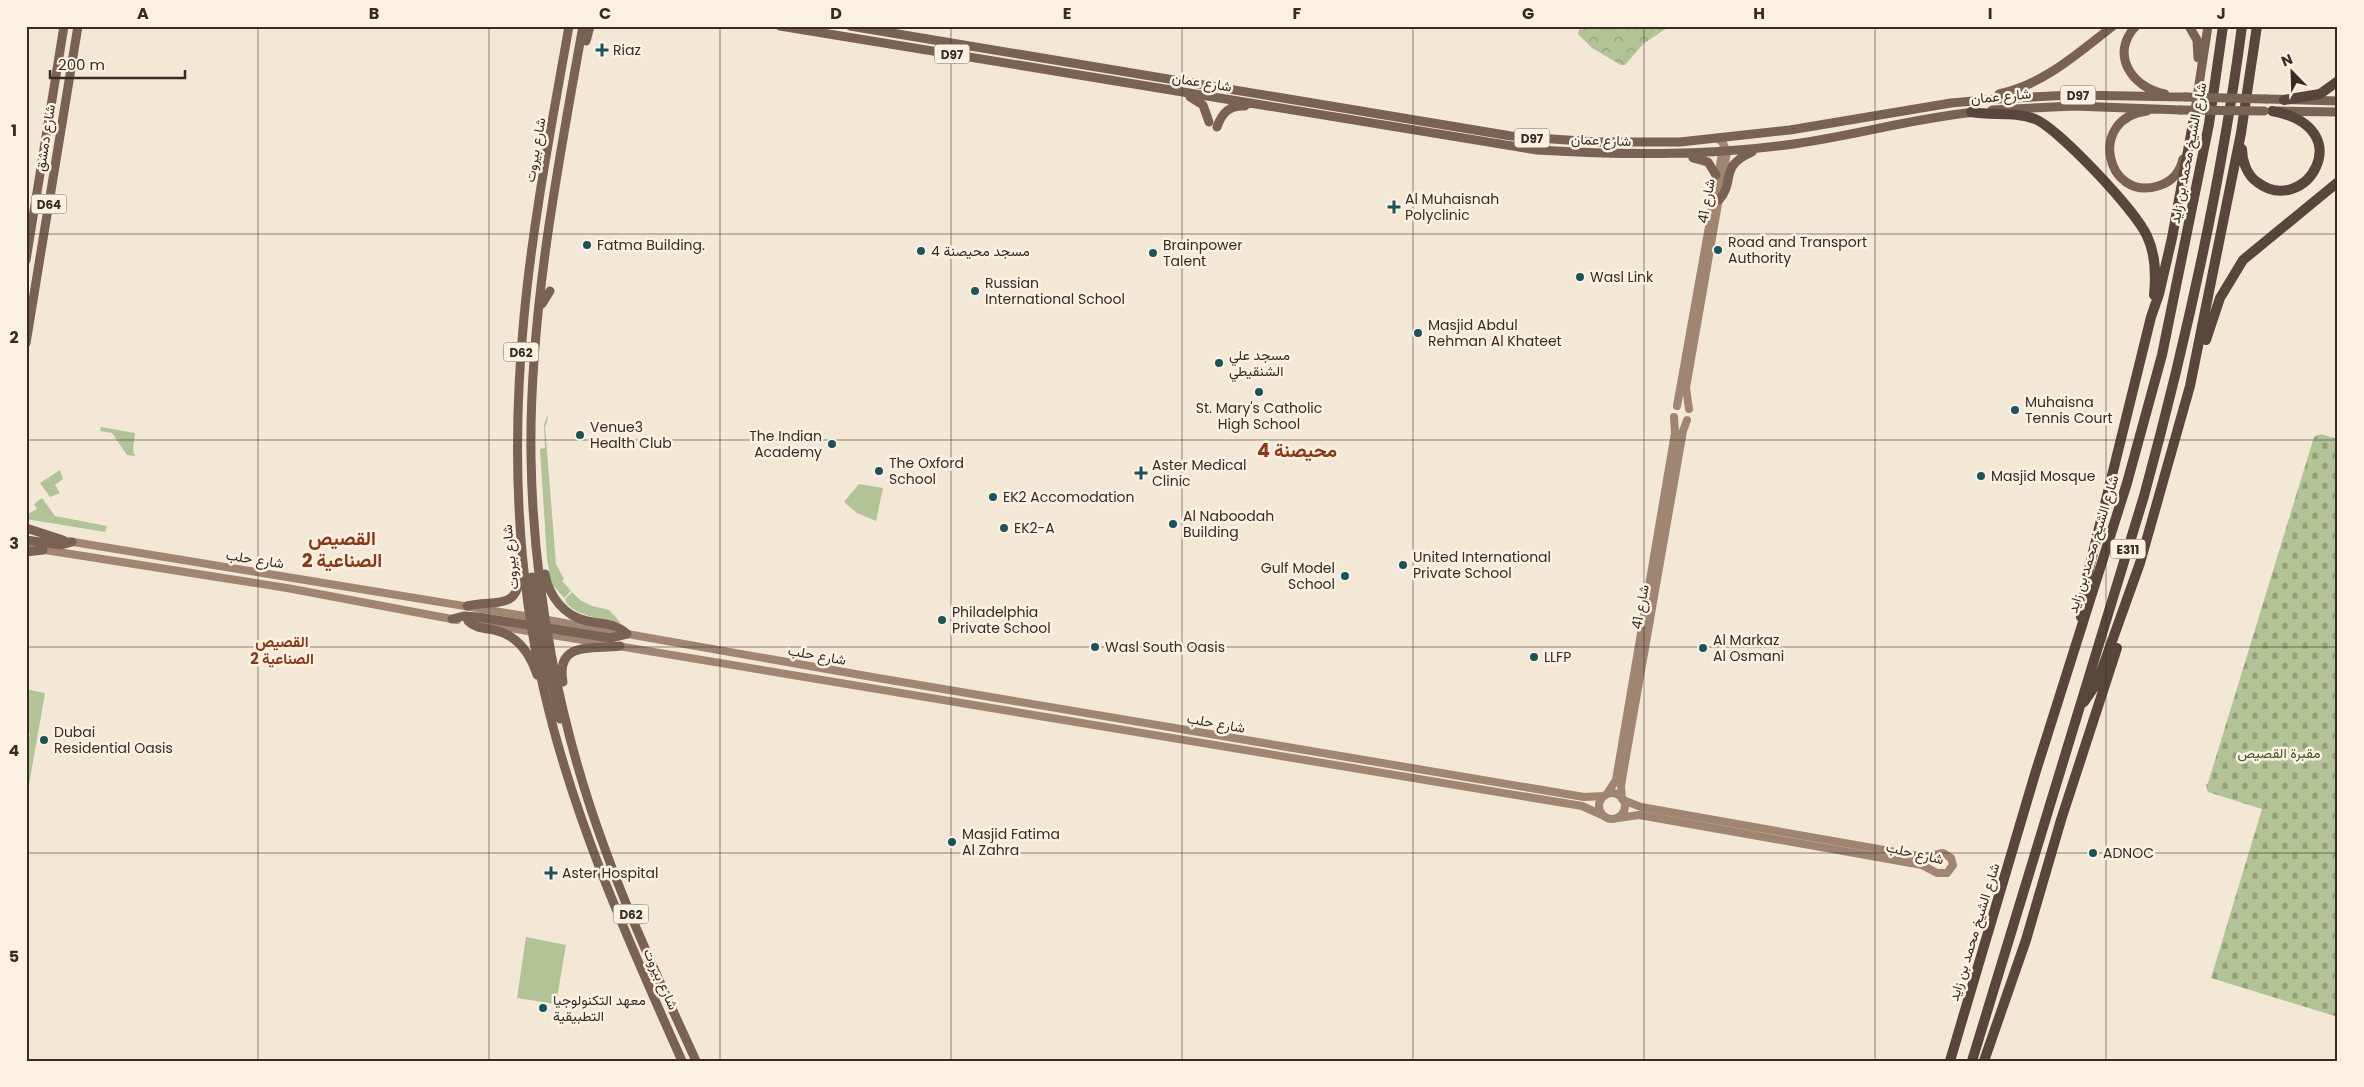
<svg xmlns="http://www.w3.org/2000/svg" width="2364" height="1087" font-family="Poppins,Vazirmatn,sans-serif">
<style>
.grass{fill:#b2c395}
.forest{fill:url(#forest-crowns)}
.cemetery{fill:url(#cemetery-stones)}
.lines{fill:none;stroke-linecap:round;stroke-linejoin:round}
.secondary{stroke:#a08573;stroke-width:8}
.primary{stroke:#796254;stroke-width:9}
.highway{stroke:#58453b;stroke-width:10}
.primary-bridge{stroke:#796254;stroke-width:9}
.grid{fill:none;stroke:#362b25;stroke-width:1;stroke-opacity:0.55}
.poi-dot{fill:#17545b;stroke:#fbf1e3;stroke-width:2}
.labels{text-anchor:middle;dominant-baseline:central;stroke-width:5;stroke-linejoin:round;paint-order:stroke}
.shield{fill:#fbf1e3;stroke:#71665e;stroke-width:1}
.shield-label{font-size:12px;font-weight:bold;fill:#362b25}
.poi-label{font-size:14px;fill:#362b25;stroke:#fbf1e3;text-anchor:start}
.street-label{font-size:14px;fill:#362b25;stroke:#fbf1e3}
.park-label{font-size:14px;fill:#435626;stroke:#fbf1e3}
.neighbourhood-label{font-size:15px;font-weight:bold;fill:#8c3716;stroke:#fbf1e3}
.district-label{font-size:19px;font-weight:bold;fill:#8c3716;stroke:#fbf1e3}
.neatline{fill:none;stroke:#362b25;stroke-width:2}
.grid-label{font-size:16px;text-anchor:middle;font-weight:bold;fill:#362b25}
</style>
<defs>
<pattern id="forest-crowns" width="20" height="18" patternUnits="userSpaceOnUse" patternTransform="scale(1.25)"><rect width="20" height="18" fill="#b2c395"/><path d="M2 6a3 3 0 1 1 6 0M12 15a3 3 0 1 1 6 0" fill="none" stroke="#929f79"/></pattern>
<pattern id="cemetery-stones" width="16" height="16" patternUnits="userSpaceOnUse" patternTransform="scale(1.25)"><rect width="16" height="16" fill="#b2c395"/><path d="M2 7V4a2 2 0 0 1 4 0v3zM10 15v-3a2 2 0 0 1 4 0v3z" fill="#929f79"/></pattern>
</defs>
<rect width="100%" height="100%" fill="#f3e7d6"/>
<!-- grass -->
<path class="grass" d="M548,414L547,423L545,426L556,564L564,579L562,581L571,591L564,598L551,583L547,559L540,449L545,448L544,425Z
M101,427L135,433L133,450L135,456L127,455L112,433L100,431Z
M60,470L63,479L55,485L60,493L50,497L40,483Z
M859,484L883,488L876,521L857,513L844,502Z
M42,498L55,516L107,526L105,532L26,519V512L28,514L37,509L34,504Z
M572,592L580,600L592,606L609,610L621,623C607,621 567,614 565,599Z
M26,689L45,693L29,785L26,787V741L30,735L26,728Z
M526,937L566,945L556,1004L517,998Z"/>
<!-- forest -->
<path class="forest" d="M1580,26H1670L1643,44L1625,65H1621L1592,48L1578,34Z"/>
<!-- cemetery -->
<path class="cemetery" d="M2321,434L2338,439V1017L2211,978L2262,809L2208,792L2206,785L2208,783L2314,437Z"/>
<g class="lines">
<!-- secondary -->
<path class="secondary" d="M1677,406L1723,148
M1689,409L1686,388L1727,152L1723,143L1717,138
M67,541L519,615L878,678L1584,797L1604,796
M26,547L287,588L457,620
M473,622L1582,806L1602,815
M1599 806a13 13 0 1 1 26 0a13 13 0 1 1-26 0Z
M1607,794L1616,780L1675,433L1674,417
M1622,799L1621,786L1624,768L1683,431L1687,420
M1618,818L1639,815L1922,865L1937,873H1947L1953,865L1951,858L1943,853L1924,857L1641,807L1623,800"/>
<!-- primary -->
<path class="primary" d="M569,26C552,123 533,220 524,317C512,442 516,573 545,695C575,823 629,942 682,1061
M583,26C558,165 529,315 531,456C533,589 559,725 605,849C631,921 664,991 696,1061
M780,26L1537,150C1621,155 1703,156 1786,145C1850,137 1912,118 1976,112
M850,26L1511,136L1595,142H1680L1790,130L1951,103L1996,99L2072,95L2186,97
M2136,26C2109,54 2132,88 2165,94
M2189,26L2197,40L2198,58
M586,41L590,26
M1999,94C2043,85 2078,53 2113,26
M1190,97L1203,105L1209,122
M2266,99L2338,101
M1992,110L2074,106L2181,110
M2147,111C2087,118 2106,202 2158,186C2172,182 2180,172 2183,159
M2277,111L2338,112
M2194,117L2208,26
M1217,127C1222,113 1229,105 1245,106
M1693,158L1708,162L1716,175
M1719,200C1736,181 1718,167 1752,152
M26,260L64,26
M542,304L550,291
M26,343L78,26
M26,528L63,540
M26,540L61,545L72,542
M26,552L43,550
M532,577L544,651L560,719
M467,606C498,599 523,612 519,564
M452,619L464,616L478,617L610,638L627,634C616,623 601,624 587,621C564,616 549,596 545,574
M468,621C475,628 484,628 494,630C517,635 530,653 537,675
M563,682C555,639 596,650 620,646"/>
<!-- highway -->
<path class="highway" d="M2284,100L2320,94L2338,81
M1971,112C1992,116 2014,111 2035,119C2059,129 2136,211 2147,236C2156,255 2156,275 2154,295
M2242,149C2242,161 2247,175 2257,182C2305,219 2362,127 2272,111
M2206,340L2220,298L2243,260L2338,182
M2081,617L2087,577L2151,317L2159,294L2172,238L2194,118
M2084,702L2097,683L2140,563L2190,386L2241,133L2257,26
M1950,1061L2035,774L2127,483L2162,355L2209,124L2223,26
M1972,1061L2144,496C2186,342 2221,185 2242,26
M1984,1061L2026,940L2061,820L2117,648"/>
<!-- primary-bridge -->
<path class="primary-bridge" d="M2186,97L2266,99
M2181,110L2264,111"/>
</g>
<!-- grid -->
<path class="grid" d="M258,26V1061M489,26V1061M720,26V1061M951,26V1061M1182,26V1061M1413,26V1061M1644,26V1061M1875,26V1061M2106,26V1061M26,234H2338M26,440H2338M26,647H2338M26,853H2338"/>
<!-- markers -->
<g class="poi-dot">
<path d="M599.5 42.5h5v5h5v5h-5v5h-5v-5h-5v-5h5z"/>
<path d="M1391.5 199.5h5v5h5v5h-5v5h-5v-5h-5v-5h5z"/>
<circle cx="587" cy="245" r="5"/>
<circle cx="1718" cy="250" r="5"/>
<circle cx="921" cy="251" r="5"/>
<circle cx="1153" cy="253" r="5"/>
<circle cx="1580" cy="277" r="5"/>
<circle cx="975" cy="291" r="5"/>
<circle cx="1418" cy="333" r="5"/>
<circle cx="1219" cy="363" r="5"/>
<circle cx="1259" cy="392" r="5"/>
<circle cx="2015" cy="410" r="5"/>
<circle cx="580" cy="435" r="5"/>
<circle cx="832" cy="444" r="5"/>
<circle cx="879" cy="471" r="5"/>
<path d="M1138.5 465.5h5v5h5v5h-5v5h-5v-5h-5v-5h5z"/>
<circle cx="1981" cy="476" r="5"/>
<circle cx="993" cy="497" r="5"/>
<circle cx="1173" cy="524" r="5"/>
<circle cx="1004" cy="528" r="5"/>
<circle cx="1403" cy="565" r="5"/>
<circle cx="1345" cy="576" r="5"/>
<circle cx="942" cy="620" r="5"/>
<circle cx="1095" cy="647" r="5"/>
<circle cx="1703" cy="648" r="5"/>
<circle cx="1534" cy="657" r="5"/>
<circle cx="44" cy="740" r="5"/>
<circle cx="952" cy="842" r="5"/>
<circle cx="2093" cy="853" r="5"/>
<path d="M548.5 865.5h5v5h5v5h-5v5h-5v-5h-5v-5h5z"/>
<circle cx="543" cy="1008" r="5"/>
</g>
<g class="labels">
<!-- shield labels -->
<g class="shield">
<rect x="934.5" y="44.5" width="35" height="19" rx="4"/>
<rect x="2060.5" y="85.5" width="35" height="19" rx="4"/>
<rect x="1514.5" y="128.5" width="35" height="19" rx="4"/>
<rect x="31.5" y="194.5" width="35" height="19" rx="4"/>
<rect x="503.5" y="342.5" width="35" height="19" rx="4"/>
<rect x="2110.5" y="539.5" width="35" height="19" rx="4"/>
<rect x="613.5" y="904.5" width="35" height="19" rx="4"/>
</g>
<g class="shield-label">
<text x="952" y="54">D97</text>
<text x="2078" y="95">D97</text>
<text x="1532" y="138">D97</text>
<text x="49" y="204">D64</text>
<text x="521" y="352">D62</text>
<text x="2128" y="549">E311</text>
<text x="631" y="914">D62</text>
</g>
<!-- poi labels -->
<g class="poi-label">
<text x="613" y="50">Riaz</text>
<text x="1405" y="199">Al Muhaisnah<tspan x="1405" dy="16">Polyclinic</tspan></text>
<text x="1728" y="242">Road and Transport<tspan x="1728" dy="16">Authority</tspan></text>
<text x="597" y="245">Fatma Building.</text>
<text x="1163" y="245">Brainpower<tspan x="1163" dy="16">Talent</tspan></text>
<text x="931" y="251">مسجد محيصنة 4</text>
<text x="1590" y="277">Wasl Link</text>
<text x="985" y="283">Russian<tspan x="985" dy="16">International School</tspan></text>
<text x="1428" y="325">Masjid Abdul<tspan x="1428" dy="16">Rehman Al Khateet</tspan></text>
<text x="1229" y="355">مسجد علي<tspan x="1229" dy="16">الشنقيطي</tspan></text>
<text x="2025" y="402">Muhaisna<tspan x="2025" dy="16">Tennis Court</tspan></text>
<text x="1259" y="408" text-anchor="middle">St. Mary's Catholic<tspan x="1259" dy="16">High School</tspan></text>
<text x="590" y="427">Venue3<tspan x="590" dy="16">Health Club</tspan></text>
<text x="822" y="436" text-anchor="end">The Indian<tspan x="822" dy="16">Academy</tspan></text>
<text x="889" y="463">The Oxford<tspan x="889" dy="16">School</tspan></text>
<text x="1152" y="465">Aster Medical<tspan x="1152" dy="16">Clinic</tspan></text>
<text x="1991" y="476">Masjid Mosque</text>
<text x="1003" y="497">EK2 Accomodation</text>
<text x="1183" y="516">Al Naboodah<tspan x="1183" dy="16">Building</tspan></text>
<text x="1014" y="528">EK2-A</text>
<text x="1413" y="557">United International<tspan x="1413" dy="16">Private School</tspan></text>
<text x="1335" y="568" text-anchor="end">Gulf Model<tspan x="1335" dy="16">School</tspan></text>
<text x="952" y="612">Philadelphia<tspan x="952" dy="16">Private School</tspan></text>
<text x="1713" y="640">Al Markaz<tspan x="1713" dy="16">Al Osmani</tspan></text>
<text x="1105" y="647">Wasl South Oasis</text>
<text x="1544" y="657">LLFP</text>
<text x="54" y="732">Dubai<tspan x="54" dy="16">Residential Oasis</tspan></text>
<text x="962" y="834">Masjid Fatima<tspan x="962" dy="16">Al Zahra</tspan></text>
<text x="2103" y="853">ADNOC</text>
<text x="562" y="873">Aster Hospital</text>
<text x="553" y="1000">معهد التكنولوجيا<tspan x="553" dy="16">التطبيقية</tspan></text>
</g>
<!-- street labels -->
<g class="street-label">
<text transform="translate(1202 82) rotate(9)">شارع عمان</text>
<text transform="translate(2001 96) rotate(-5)">شارع عمان</text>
<text transform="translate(45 138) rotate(-81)">شارع دمشق</text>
<text transform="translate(1601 140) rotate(2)">شارع عمان</text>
<text transform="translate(535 150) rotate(-80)">شارع بيروت</text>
<text transform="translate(2188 153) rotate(-79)">شارع الشيخ محمد بن زايد</text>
<text transform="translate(1706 201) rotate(-80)">شارع 41</text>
<text transform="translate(2093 544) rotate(-73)">شارع الشيخ محمد بن زايد</text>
<text transform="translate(510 557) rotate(-96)">شارع بيروت</text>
<text transform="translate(255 559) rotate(9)">شارع حلب</text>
<text transform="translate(1640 607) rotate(-80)">شارع 41</text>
<text transform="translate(817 655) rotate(10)">شارع حلب</text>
<text transform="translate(1216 723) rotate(10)">شارع حلب</text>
<text transform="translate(1915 853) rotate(13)">شارع حلب</text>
<text transform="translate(1974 932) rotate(-73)">شارع الشيخ محمد بن زايد</text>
<text transform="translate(661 979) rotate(66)">شارع بيروت</text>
</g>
<!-- park labels -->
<g class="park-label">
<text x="2279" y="753">مقبرة القصيص</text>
</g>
<!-- neighbourhood labels -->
<g class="neighbourhood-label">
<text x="282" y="641">القصيص<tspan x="282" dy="17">الصناعية 2</tspan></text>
</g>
<!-- district labels -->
<g class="district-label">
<text x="1297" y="450">محيصنة 4</text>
<text x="342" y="538">القصيص<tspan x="342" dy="22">الصناعية 2</tspan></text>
</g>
</g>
<!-- border -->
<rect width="2364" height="1087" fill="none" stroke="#fbf1e3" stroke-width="55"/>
<!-- north arrow -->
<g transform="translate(2292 72) rotate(337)" stroke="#fbf1e3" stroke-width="4" paint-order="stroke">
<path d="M0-4L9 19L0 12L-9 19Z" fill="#362b25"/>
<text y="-8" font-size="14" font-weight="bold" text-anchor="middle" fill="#362b25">N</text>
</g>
<!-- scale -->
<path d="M50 70v8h135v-8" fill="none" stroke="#362b25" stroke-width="2.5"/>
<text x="58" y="70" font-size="15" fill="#362b25" stroke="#fbf1e3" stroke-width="4" paint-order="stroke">200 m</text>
<rect x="28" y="28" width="2308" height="1032" class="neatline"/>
<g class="grid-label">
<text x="143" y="19">A</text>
<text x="374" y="19">B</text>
<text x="605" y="19">C</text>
<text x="836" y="19">D</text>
<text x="1067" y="19">E</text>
<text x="1297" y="19">F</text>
<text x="1528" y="19">G</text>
<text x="1759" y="19">H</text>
<text x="1990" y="19">I</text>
<text x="2221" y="19">J</text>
<text x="14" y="136">1</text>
<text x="14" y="343">2</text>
<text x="14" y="549">3</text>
<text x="14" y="756">4</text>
<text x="14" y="962">5</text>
</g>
</svg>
